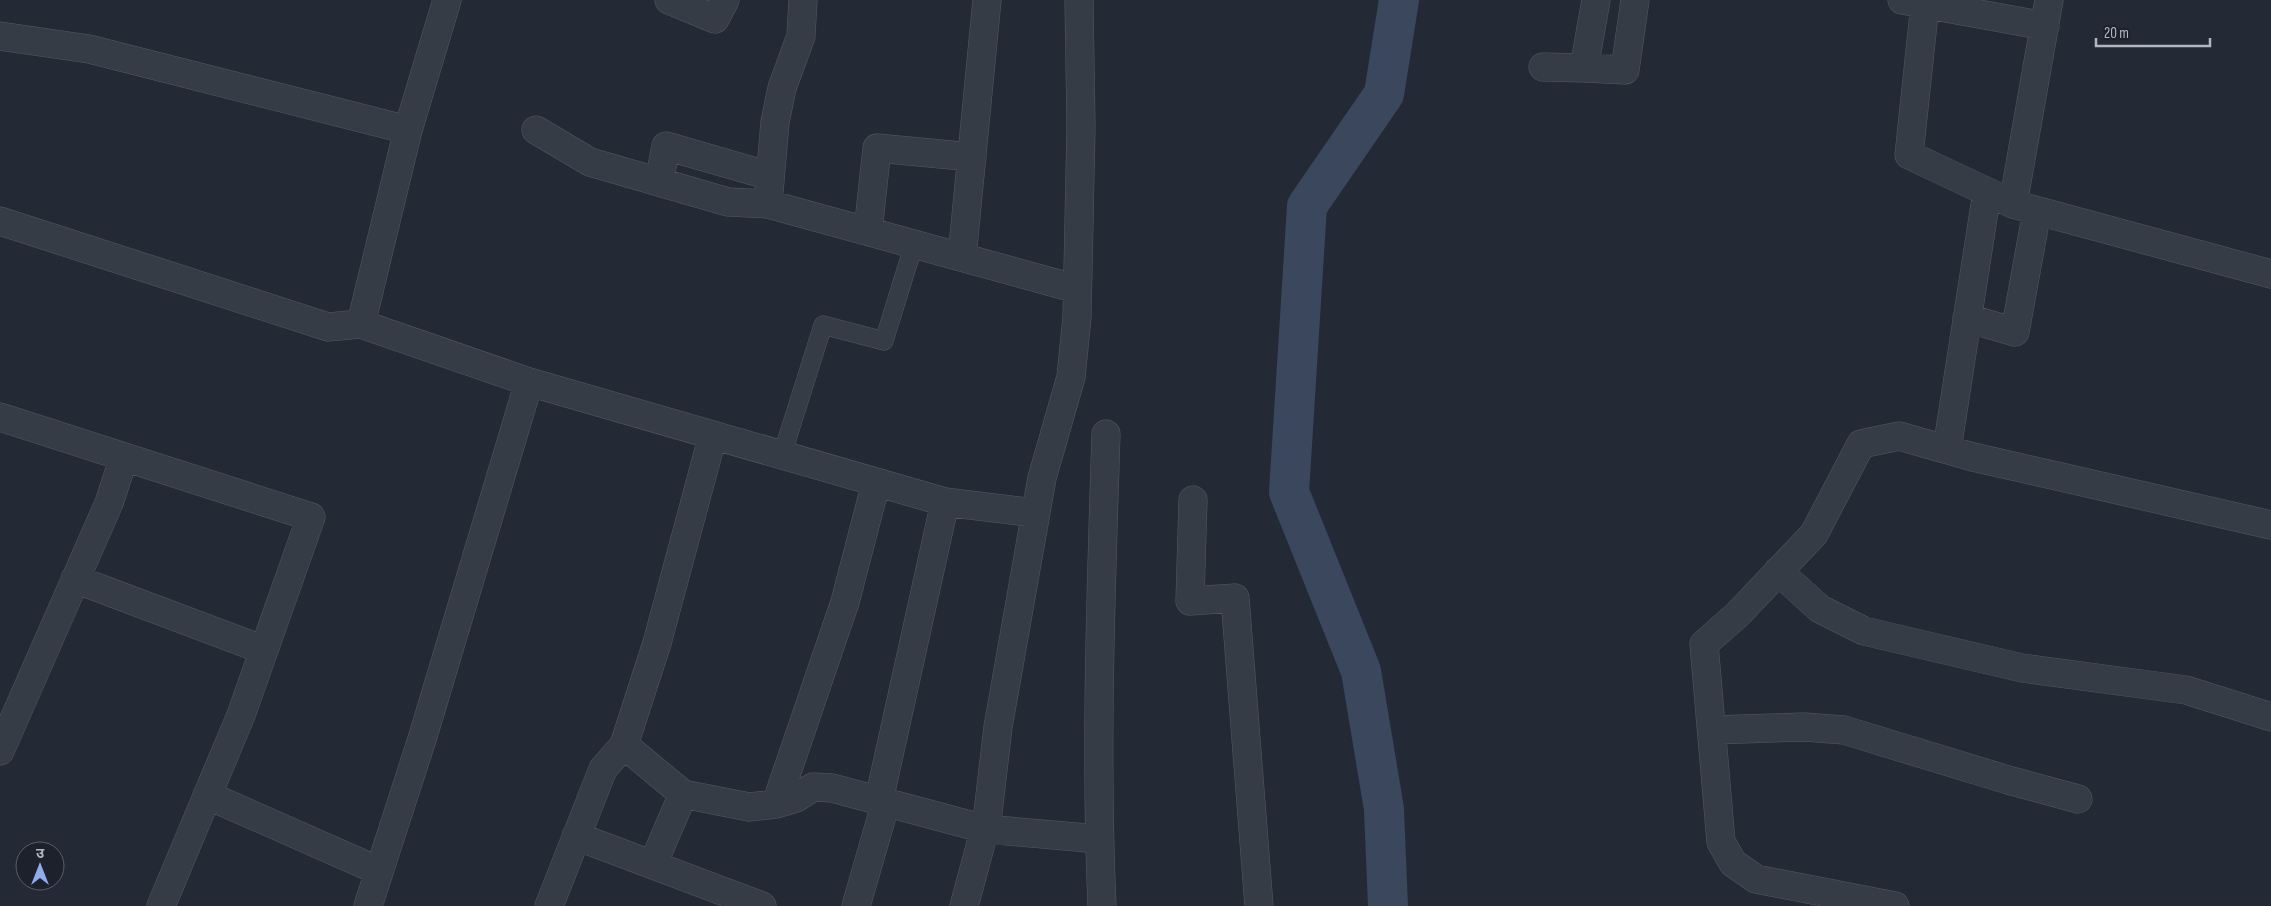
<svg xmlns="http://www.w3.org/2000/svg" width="2271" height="906" font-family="'Sofia Sans Condensed','Noto Sans Devanagari',sans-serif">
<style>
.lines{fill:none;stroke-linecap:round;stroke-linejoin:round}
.canal{stroke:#3a475d;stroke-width:40}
.service-casing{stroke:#545964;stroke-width:19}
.minor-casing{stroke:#545964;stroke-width:29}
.service{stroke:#363c46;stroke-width:18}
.minor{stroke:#363c46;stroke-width:28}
</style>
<rect width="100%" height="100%" fill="#232a36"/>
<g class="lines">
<!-- canal -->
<path class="canal" d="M1388,906L1384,809L1361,671L1289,492L1307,206L1384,94L1399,0"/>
<!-- service casing -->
<g class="service-casing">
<path id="service" d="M782,455L823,325L884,341L914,244"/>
</g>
<!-- minor casing -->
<g class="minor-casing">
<path id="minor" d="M669,0L715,19L725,0
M803,0L801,36L782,88L775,122L768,204L1077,289
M1596,0L1584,68L1625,70L1635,0
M1902,0L2045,26
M1925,4L1909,155L2013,204L2271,274
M0,36L89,49L408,130L361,324L328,327L0,221
M1543,67L1584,68
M408,130L447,0
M536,130L590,162L728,202L768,204
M659,182L666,146L770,176
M2013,204L2049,0
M868,231L877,148L972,157
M962,257L987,0
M1967,318L2015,332L2037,211
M361,324L529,382L423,736L368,906
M529,382L945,502L1035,513
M0,417L311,517L241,715L161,906
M1947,449L1987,192
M1193,500L1190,601L1235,598L1259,906
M1778,571L1820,609L1864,631L2022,668L2186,690L2271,717
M75,579L264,650
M1712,730L1804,727L1844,730L2008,780L2078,799
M624,745L683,794L749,807L776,804L796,798L813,787L832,788L985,829L1099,839
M0,751L109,503L124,457
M207,795L379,871
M879,800L945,502
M776,804L845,602L876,483
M576,836L762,906
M653,864L683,794
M549,906L603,769L624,745L657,643L713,435
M856,906L886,802
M964,906L987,821L998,727L1042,478L1071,377L1077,317L1081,127L1079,0
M1102,906C1095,749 1101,591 1106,434
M1895,906L1756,879L1733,863L1721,842L1704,644L1738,614L1814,534L1861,444L1899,436L1973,457L2271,525"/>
</g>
<!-- service -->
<use href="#service" class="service"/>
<!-- minor -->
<use href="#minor" class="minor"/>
</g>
<!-- north arrow -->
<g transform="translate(40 866)"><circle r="24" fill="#1c212b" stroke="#585d68"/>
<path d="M0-4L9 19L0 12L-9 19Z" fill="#8eabeb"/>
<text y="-8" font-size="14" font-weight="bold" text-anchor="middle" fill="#b1b6c3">उ</text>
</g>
<!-- scale -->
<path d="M2096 38v8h114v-8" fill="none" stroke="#b1b6c3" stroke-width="2.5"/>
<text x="2104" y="38" font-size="15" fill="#b1b6c3" stroke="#1c212b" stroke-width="4" paint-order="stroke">20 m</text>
</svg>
